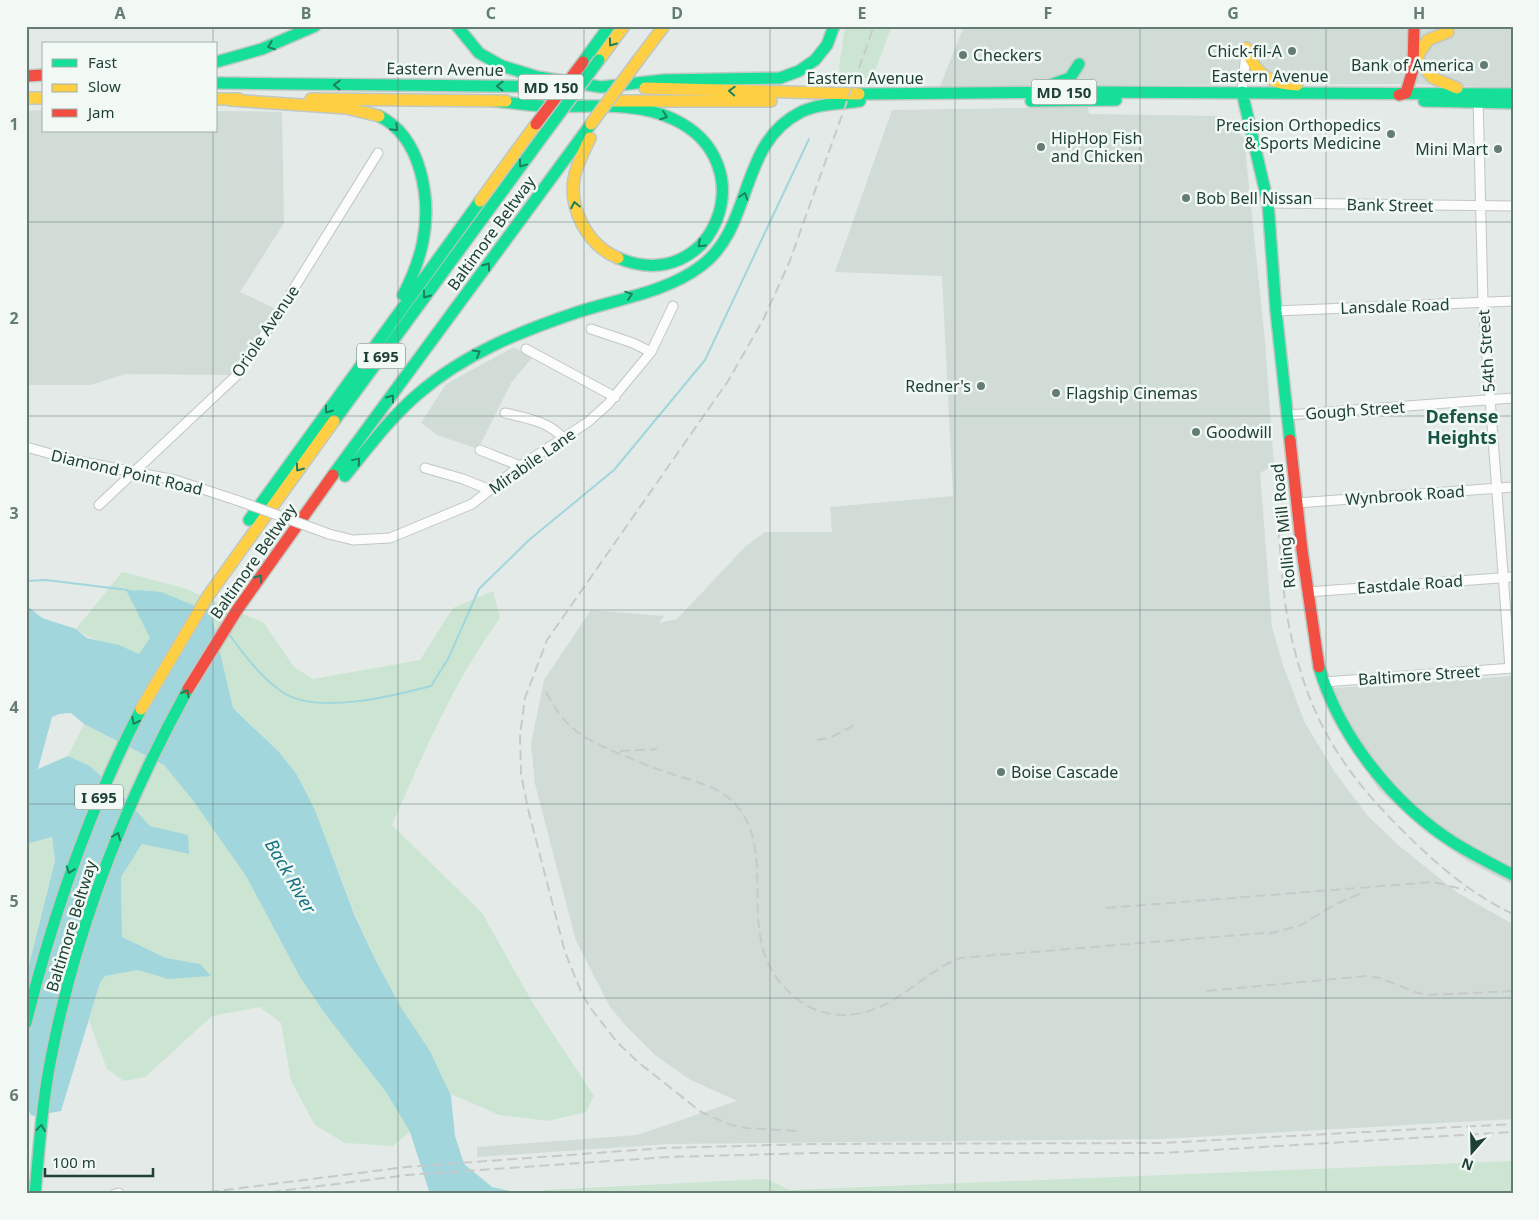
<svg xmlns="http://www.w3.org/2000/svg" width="1539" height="1220" font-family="'Noto Sans',sans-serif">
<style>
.built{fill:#d1dcd7}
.green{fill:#cce5d2}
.water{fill:#a0d6dc}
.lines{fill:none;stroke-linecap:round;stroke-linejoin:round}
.stream{stroke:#a0d6dc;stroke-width:2}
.street-casing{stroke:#c1c7c4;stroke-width:11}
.fast-casing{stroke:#bfc8c4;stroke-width:14}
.slow-casing{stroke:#bfc8c4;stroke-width:14}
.jam-casing{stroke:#bfc8c4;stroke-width:14}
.street{stroke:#fbfcfb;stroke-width:9}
.fast{stroke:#16e098;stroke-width:11}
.slow{stroke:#ffcf43;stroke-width:11}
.jam{stroke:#f24e42;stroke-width:11}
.rail{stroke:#c6cbc9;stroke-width:2;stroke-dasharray:10 5;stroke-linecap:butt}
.street-bridge-casing{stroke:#c1c7c4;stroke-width:11;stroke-linecap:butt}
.fast-bridge-casing{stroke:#bcc7c3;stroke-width:14;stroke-linecap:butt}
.slow-bridge-casing{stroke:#bcc7c3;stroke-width:14;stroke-linecap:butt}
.jam-bridge-casing{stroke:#bcc7c3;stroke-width:14;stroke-linecap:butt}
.street-bridge{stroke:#fbfcfb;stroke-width:9}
.fast-bridge{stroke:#16e098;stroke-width:11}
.slow-bridge{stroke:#ffcf43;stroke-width:11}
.jam-bridge{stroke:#f24e42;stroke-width:11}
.oneway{stroke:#1b805d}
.grid{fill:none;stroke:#647c74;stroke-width:1;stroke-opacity:0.55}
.poi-dot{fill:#647c74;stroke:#f2f9f5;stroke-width:2}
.labels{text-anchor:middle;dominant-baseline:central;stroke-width:5;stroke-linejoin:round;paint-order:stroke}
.shield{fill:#f2f9f5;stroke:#5e786f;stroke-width:1}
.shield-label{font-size:15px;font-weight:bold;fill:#1f4036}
.poi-label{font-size:16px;fill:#1f4036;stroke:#f2f9f5;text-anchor:start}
.street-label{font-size:16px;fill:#1f4036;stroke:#f2f9f5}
.neighbourhood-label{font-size:18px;font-weight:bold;fill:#195444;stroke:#f2f9f5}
.water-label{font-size:18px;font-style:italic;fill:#137382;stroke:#f2f9f5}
.neatline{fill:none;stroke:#647c74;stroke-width:2}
.grid-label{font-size:16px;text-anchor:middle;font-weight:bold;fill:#647c74}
</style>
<rect width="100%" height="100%" fill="#e4eae7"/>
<!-- built -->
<path class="built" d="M964,26H1513V88L1410,84L1099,85L939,89Z
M1088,107L1089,114L1222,116L1244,138L1265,342L1274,465L1260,473L1272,627L1283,665L1305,723L1334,771L1367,815L1398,845L1458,893L1513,924V1119L1162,1139L668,1144L477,1157V1147L637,1135L737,1101L689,1079L655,1055L626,1026L610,1007L576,941L535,784L531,744L544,680L591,610L664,616L659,623L677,619L745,547L765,532H832L830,507L953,496L942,276L835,272L892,110Z
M44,110V131H216V111L282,112L284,223L240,292L278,310L232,375L125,374L91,385H26V111Z
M514,347L532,358L511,383L478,449L437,435L421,423L446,384Z
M1513,676V885L1469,862L1425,832L1379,790L1333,721L1319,689Z"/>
<!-- green -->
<path class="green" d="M845,26H892L872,78L841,79L839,67Z
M122,572L184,588L264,623L294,667L313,679L420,660L453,608L493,591L500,618C454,681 423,754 392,825L482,913L534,1005L594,1096L586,1112L548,1121L499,1115L449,1093L430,1051L402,1009L376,961L353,910L315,810L296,773L278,751L237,711L135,652C115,643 93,642 76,629Z
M84,724L164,765L190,795L246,876L298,973L326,1015L386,1092L410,1132L393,1146L345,1143L315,1125L291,1081L281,1023L260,1007L212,1016L145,1077L124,1081L107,1069L89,1021L100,983L105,976L138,970L168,979L200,964L166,958L122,937L121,877L142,844L188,854V836L150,826L123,796L90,766L68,756Z
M52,837L55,861L26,977V844Z
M1513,1161V1194H550L544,1190L766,1179L790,1190Z"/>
<!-- water -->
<path class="water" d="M126,590L157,592L211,614L233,708L278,751L296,773L315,810L354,914L376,961L402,1009L430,1051L451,1096L455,1136L464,1164L492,1187L523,1194H430L410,1132L386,1092L326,1015L300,977L246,876L192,799L164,765L84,724L71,713L59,714L52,717L38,769L68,756L90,766L123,796L150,826L188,835L189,854L142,844L121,877L122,937L166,958L200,964L211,976L168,979L138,970L105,976L100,983L61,1111L32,1116L26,1108V977L55,861L52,837L26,844V605L42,618L76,629L87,638L119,645L139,654L150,638Z"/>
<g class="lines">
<!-- stream -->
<path class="stream" d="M26,581L46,580L128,590
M138,591L161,593L195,607
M207,612L216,616L220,622
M229,634C244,655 260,676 281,691C314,716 393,696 431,686L448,659L479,589L529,540L614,470L705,360L809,139"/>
<!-- street casing -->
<g class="street-casing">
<path id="street" d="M1242,92L1246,53
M1478,97L1483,303L1510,668
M1268,203L1513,206
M1276,311L1513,301
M591,329L633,343L651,352
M526,349L615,397
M505,413C526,418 548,421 563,438
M1288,415L1513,398
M26,447L73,460L175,480L239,501
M480,450L520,466
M425,468L463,479L490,490
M1297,503L1513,487
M99,505L237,375L273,322L378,153
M329,534L353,540L390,538L472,504L520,466L588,422L608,404L651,352L673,306
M1307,592L1513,577
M1324,682L1513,668
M115,1194L119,1193"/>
</g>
<!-- fast casing -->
<g class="fast-casing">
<path id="fast" d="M457,26L479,53L502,66L538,77L601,87L664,80L780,78L799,71L815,60L827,45L834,26
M216,62L262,49L315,26
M583,62L609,26
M216,83L568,87
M1044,87L1070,78L1079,64
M1242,92L1268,203L1276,311L1290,440
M859,94L1074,92L1513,94
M496,101C511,103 526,105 541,106C584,108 634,100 673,119C767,162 714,298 618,258
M1031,101L1116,100
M1424,101L1513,103
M379,116C422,137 431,199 423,241C419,261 412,278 403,295
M334,421L551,125
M333,475L591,124
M345,476C368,448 390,418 418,394C464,354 521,331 578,312C618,299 667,292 701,266C754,227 738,143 801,112C819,103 841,104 860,101
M249,520L480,201
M1319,667C1340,738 1394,805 1456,844C1474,855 1494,865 1513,875
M26,1023C53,914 89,809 141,709
M35,1194C39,1149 42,1103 51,1058C76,928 124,805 188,689"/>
</g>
<!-- slow casing -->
<g class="slow-casing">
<path id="slow" d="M1448,32L1428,40L1416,58L1433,78L1457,88
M1246,48C1255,74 1270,84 1297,85
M639,59L664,26
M599,60L624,26
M645,88L859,94
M26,98H44
M216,99H239
M311,99L506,101
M230,100L346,108L379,116
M614,101H771
M590,138C585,149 578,162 575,174C567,207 587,245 618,258
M480,201L536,124
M141,709L208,596L334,421"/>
</g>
<!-- jam casing -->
<g class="jam-casing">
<path id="jam" d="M26,76L44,75
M1399,95L1406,93L1413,69L1414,27
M1290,440L1302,550L1319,667
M188,689L237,610L333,475"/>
</g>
<!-- street -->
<use href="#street" class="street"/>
<!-- fast -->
<use href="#fast" class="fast"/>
<!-- slow -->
<use href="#slow" class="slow"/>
<!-- jam -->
<use href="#jam" class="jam"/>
<!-- rail -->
<path class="rail" d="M1277,514C1281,553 1282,593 1290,631C1309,718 1341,770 1404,832C1437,865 1471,894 1513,914
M546,692C566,731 586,740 625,756C642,763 658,770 675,775C694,781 715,786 730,799C788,851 722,945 800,1001C818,1015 844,1018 865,1012C901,1003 926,971 960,958L1276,932
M817,740L830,738L858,723
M620,751L657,749
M1106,908L1433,882L1466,890
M1269,934L1301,925L1334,905L1364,892
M1207,991L1366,976L1380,978L1418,993L1430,995L1513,991
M796,1131L746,1128L731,1125L701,1112L638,1062L617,1042L592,1010L582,994L565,952L528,809L521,774L520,735L525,698L547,640L728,381L763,320L789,263L874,26
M194,1194L406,1167L664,1148L812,1144L1162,1143L1513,1124
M256,1194L407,1175L668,1157L812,1153H1162L1513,1132"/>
<!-- street-bridge casing -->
<g class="street-bridge-casing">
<path id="street-bridge" d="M239,501L329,534"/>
</g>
<!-- fast-bridge casing -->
<g class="fast-bridge-casing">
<path id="fast-bridge" d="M551,125L599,60"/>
</g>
<!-- slow-bridge casing -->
<g class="slow-bridge-casing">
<path id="slow-bridge" d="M591,124L639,59"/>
</g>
<!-- jam-bridge casing -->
<g class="jam-bridge-casing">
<path id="jam-bridge" d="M536,124L583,62"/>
</g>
<!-- street-bridge -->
<use href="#street-bridge" class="street-bridge"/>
<!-- fast-bridge -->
<use href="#fast-bridge" class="fast-bridge"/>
<!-- slow-bridge -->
<use href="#slow-bridge" class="slow-bridge"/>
<!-- jam-bridge -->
<use href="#jam-bridge" class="jam-bridge"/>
</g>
<!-- one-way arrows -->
<defs><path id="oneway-chevron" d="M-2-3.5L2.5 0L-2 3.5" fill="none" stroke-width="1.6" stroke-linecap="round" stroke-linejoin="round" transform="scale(1.25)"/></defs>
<g class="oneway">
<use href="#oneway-chevron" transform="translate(612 43) rotate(126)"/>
<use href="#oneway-chevron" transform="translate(271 46) rotate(159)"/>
<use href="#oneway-chevron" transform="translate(337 85) rotate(-179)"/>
<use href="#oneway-chevron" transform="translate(500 86) rotate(-179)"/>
<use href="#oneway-chevron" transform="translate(732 91) rotate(-177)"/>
<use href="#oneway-chevron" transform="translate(664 116) rotate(19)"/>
<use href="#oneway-chevron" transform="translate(395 128) rotate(45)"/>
<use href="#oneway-chevron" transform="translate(522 164) rotate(126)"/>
<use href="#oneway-chevron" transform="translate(744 196) rotate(-72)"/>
<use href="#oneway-chevron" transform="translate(575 205) rotate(-101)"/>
<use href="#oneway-chevron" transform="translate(701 244) rotate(137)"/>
<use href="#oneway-chevron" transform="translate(487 266) rotate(-54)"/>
<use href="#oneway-chevron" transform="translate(426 295) rotate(126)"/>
<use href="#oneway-chevron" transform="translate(629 295) rotate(-19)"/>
<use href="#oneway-chevron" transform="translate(477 353) rotate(-30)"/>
<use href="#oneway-chevron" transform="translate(391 398) rotate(-54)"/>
<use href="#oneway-chevron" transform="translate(328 410) rotate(126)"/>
<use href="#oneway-chevron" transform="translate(357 461) rotate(-50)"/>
<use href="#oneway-chevron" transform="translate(299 468) rotate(126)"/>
<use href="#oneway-chevron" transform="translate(259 578) rotate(-55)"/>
<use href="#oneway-chevron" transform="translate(186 693) rotate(-61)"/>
<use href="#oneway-chevron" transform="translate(135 721) rotate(117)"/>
<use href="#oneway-chevron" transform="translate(117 836) rotate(-68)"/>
<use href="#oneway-chevron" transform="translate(70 870) rotate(110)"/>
<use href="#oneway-chevron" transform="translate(41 1128) rotate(-83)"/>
</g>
<!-- grid -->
<path class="grid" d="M213,26V44M398,26V1194M584,26V1194M770,26V1194M955,26V1194M1140,26V1194M1326,26V1194M213,131V1194M26,222H1513M26,416H1513M26,610H1513M26,804H1513M26,998H1513"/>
<!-- markers -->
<g class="poi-dot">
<circle cx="1292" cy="51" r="5"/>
<circle cx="963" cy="55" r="5"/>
<circle cx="1484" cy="65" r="5"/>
<circle cx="1391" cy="134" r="5"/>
<circle cx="1041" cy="147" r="5"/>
<circle cx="1498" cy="149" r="5"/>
<circle cx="1186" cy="198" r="5"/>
<circle cx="981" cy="386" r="5"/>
<circle cx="1056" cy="393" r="5"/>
<circle cx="1196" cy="432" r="5"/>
<circle cx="1001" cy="772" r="5"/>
</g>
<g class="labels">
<!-- shield labels -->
<g class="shield">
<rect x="518.5" y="74.5" width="65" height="25" rx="4"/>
<rect x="1031.5" y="79.5" width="65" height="25" rx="4"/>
<rect x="357" y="343.5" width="48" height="25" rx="4"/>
<rect x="75" y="784.5" width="48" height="25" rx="4"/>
</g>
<g class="shield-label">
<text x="551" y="87">MD 150</text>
<text x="1064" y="92">MD 150</text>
<text x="381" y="356">I 695</text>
<text x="99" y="797">I 695</text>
</g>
<!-- poi labels -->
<g class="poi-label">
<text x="1282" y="51" text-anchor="end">Chick-fil-A</text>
<text x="973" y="55">Checkers</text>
<text x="1474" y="65" text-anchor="end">Bank of America</text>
<text x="1381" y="125" text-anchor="end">Precision Orthopedics<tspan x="1381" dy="18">&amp; Sports Medicine</tspan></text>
<text x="1051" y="138">HipHop Fish<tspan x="1051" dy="18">and Chicken</tspan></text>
<text x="1488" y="149" text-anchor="end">Mini Mart</text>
<text x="1196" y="198">Bob Bell Nissan</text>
<text x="971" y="386" text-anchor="end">Redner's</text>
<text x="1066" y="393">Flagship Cinemas</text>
<text x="1206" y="432">Goodwill</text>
<text x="1011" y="772">Boise Cascade</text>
</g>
<!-- street labels -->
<g class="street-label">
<text transform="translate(445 69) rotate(1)">Eastern Avenue</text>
<text x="1270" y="76">Eastern Avenue</text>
<text x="865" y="78">Eastern Avenue</text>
<text transform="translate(1390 205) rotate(1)">Bank Street</text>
<text transform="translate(491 233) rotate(-54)">Baltimore Beltway</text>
<text transform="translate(1395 306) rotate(-2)">Lansdale Road</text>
<text transform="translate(265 331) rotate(-56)">Oriole Avenue</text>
<text transform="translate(1486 351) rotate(-94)">54th Street</text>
<text transform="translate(1355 410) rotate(-4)">Gough Street</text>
<text transform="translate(532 461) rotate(-35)">Mirabile Lane</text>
<text transform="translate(127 472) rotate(13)">Diamond Point Road</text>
<text transform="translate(1405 495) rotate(-4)">Wynbrook Road</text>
<text transform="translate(1283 526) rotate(-96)">Rolling Mill Road</text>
<text transform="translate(253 561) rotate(-55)">Baltimore Beltway</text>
<text transform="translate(1410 584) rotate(-4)">Eastdale Road</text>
<text transform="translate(1419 675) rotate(-4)">Baltimore Street</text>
<text transform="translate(71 926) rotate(-73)">Baltimore Beltway</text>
</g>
<!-- neighbourhood labels -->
<g class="neighbourhood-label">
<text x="1462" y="416">Defense<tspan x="1462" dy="21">Heights</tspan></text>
</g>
<!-- water labels -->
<g class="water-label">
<text transform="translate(291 876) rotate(60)">Back River</text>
</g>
</g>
<!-- border -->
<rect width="1539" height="1220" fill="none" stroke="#f2f9f5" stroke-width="55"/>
<!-- legend -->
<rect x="42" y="42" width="175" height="90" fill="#f2f9f5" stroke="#9eafa9"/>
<rect x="52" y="59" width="25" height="8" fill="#16e098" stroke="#9eafa9"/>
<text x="88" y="68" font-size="15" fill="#1f4036">Fast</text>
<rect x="52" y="84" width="25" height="8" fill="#ffcf43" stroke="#9eafa9"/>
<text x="88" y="92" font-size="15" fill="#1f4036">Slow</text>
<rect x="52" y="109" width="25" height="8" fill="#f24e42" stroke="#9eafa9"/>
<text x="88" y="118" font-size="15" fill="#1f4036">Jam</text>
<!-- north arrow -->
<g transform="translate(1472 1152) rotate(200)" stroke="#f2f9f5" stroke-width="4" paint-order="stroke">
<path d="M0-4L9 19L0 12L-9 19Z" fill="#1f4036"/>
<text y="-8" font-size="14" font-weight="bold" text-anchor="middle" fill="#1f4036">N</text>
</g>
<!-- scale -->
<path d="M45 1168v8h108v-8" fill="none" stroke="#1f4036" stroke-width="2.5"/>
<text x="52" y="1168" font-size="15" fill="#1f4036" stroke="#f2f9f5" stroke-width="4" paint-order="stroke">100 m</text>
<rect x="28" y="28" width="1484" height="1164" class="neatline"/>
<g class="grid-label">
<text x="120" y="19">A</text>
<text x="306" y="19">B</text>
<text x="491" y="19">C</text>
<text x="677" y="19">D</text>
<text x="862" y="19">E</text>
<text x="1048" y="19">F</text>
<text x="1233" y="19">G</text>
<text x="1419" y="19">H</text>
<text x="14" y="130">1</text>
<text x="14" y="324">2</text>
<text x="14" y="519">3</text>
<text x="14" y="713">4</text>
<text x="14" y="907">5</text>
<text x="14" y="1101">6</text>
</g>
</svg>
